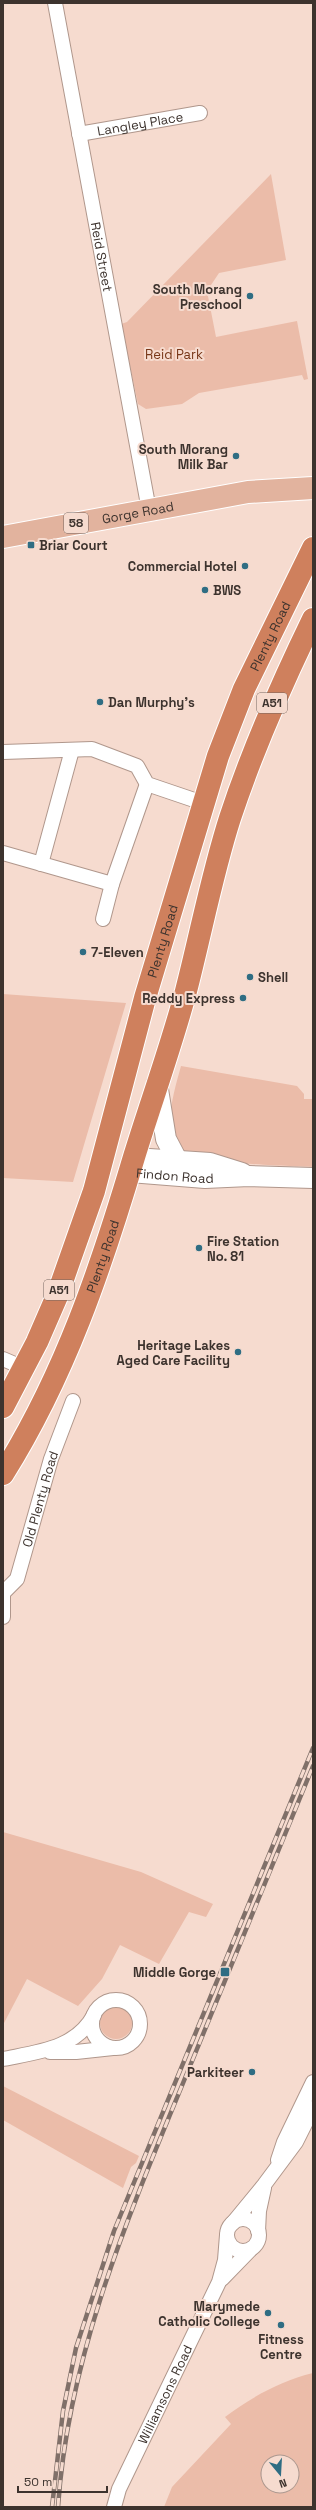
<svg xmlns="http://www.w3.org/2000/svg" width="316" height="2510" font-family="'Space Grotesk',sans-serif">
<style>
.green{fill:#ebbca9;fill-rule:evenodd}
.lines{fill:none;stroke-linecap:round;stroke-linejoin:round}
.street-casing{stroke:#b0978c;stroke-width:16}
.secondary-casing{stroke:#b0978c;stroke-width:22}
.primary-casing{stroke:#fff;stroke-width:24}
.highway-casing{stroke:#fff;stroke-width:24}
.street{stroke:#fff;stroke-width:14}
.secondary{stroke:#fff;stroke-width:20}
.primary{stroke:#e2b39e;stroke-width:22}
.highway{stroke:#cf805d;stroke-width:22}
.rail-casing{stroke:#807069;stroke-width:4.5}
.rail{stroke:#f6dbcf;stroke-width:3;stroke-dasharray:9;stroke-linecap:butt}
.poi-dot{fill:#2f6d83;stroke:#f6dbcf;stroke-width:1.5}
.labels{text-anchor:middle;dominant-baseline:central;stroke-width:4;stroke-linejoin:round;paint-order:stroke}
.shield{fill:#f6dbcf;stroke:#74655e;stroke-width:1}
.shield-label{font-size:12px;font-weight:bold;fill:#3d332e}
.street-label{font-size:13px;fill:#3d332e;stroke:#f6dbcf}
.poi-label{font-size:13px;font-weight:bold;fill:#3d332e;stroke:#f6dbcf;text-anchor:end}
.park-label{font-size:13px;fill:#783718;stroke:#f6dbcf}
</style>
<rect width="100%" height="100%" fill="#f6dbcf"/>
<!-- green -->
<path class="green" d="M271,174L286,260L219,273L207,291L216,337L297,321L308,379L304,380L302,375L199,393L182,404L146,409L138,404L121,324L127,322Z
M3,994L126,1003L73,1182L3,1178Z
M181,1066L297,1086L304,1094V1099H313V1167C291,1166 182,1164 174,1145C164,1123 175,1088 181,1066Z
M3,1832L141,1872L213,1904L206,1917L189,1912L159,1964L120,1945L102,1979L78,2006L27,1979L3,2025Z
M100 2023a16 16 0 1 1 32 0a16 16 0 1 1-32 0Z
M3,2086L139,2156L136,2163L131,2167L123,2188L3,2120Z
M313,2373V2507H164L172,2487L231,2424L225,2417C252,2397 280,2381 313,2373ZM268,2462H292V2486H268Z"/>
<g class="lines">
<!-- street casing -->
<g class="street-casing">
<g id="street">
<path id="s1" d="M55,3L149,510"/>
<path id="s2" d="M79,134L200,113"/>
<path d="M3,752L92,749L137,766L147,784L203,803"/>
<path d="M3,853L112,884L147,784"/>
<path d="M41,864L72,750"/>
<path d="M103,919L112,884"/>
<path d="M3,1359L24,1368"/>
<path d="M3,1592V1617"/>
<path id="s3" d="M3,1593L17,1579L51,1459L73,1401"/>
<circle cx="116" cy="2024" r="24"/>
<path d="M50,2052H76L113,2048"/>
<path d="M3,2059C37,2052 76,2049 94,2015"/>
<path d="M278,2160L284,2142L313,2082"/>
<circle cx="243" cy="2235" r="16"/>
<path d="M232,2224L264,2185L296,2142L313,2108"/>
<path d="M258,2231L259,2211L264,2188"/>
<path d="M222,2279L251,2249"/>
<path id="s4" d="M114,2507L119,2489L219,2282L225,2260L227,2235"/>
</g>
</g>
<!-- secondary casing -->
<g class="secondary-casing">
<g id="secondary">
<path d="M157,1083L166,1139L177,1160"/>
<path d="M134,1158L210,1163L242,1173"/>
<path id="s5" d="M130,1172L205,1178L249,1176L313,1178"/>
</g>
</g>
<!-- primary casing -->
<g class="primary-casing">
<g id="primary">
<path id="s6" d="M3,537L248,492L313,488"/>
</g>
</g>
<!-- highway casing -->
<g class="highway-casing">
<g id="highway">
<path id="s7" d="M3,1407L37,1342L57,1296L94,1191L145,998L218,756L244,689L313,548"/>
<path id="s8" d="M3,1474C65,1375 101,1268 134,1157C151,1102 171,1047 186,991C201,933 212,874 230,818C253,748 281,685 313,619"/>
</g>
</g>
<!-- street -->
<use href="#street" class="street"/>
<!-- secondary -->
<use href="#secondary" class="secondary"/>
<!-- primary -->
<use href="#primary" class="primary"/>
<!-- highway -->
<use href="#highway" class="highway"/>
<!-- rail casing -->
<g class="rail-casing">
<path id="rail" d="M52,2507L63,2411L76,2348L114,2231L313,1748
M58,2507C68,2359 125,2224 181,2088C225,1981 269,1874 313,1766"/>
</g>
<!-- rail -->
<use href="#rail" class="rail"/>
</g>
<!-- markers -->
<g class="poi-dot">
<circle cx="250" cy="296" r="4"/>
<circle cx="236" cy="456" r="4"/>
<rect x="27" y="541" width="8" height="8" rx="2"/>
<circle cx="245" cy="566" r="4"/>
<circle cx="205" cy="590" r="4"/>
<circle cx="100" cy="702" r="4"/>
<circle cx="83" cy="952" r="4"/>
<circle cx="250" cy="977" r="4"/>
<circle cx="243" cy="998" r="4"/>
<circle cx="199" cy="1248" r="4"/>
<circle cx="238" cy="1352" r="4"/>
<rect x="220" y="1967" width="10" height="10" rx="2"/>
<circle cx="252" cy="2072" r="4"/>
<circle cx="268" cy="2313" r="4"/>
<circle cx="281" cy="2325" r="4"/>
</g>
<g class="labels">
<!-- shield labels -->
<g class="shield">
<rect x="64" y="513" width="24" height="20" rx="3"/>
<rect x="257" y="693" width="30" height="20" rx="3"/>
<rect x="44" y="1280" width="30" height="20" rx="3"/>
</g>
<g class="shield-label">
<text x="76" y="523">58</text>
<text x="272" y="703">A51</text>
<text x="59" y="1290">A51</text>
</g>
<!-- street labels -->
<g class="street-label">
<text stroke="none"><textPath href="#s2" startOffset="62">Langley Place</textPath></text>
<text stroke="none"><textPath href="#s1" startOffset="258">Reid Street</textPath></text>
<text stroke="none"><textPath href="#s6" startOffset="137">Gorge Road</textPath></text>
<text stroke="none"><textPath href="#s7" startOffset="818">Plenty Road</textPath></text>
<text stroke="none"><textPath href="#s7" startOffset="494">Plenty Road</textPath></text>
<text stroke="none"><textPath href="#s5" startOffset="45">Findon Road</textPath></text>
<text stroke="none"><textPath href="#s8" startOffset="240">Plenty Road</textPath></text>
<text stroke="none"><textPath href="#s3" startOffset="103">Old Plenty Road</textPath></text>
<text stroke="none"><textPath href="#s4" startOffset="124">Williamsons Road</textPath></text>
</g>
<!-- poi labels -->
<g class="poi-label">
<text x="242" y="289">South Morang<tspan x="242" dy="15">Preschool</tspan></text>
<text x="228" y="449">South Morang<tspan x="228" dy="15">Milk Bar</tspan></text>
<text x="39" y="545" text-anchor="start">Briar Court</text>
<text x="237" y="566">Commercial Hotel</text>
<text x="213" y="590" text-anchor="start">BWS</text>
<text x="108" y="702" text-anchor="start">Dan Murphy's</text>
<text x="91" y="952" text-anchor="start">7-Eleven</text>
<text x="258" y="977" text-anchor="start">Shell</text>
<text x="235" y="998">Reddy Express</text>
<text x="207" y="1241" text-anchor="start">Fire Station<tspan x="207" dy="15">No. 81</tspan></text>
<text x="230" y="1345">Heritage Lakes<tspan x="230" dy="15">Aged Care Facility</tspan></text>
<text x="216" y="1972">Middle Gorge</text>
<text x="244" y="2072">Parkiteer</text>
<text x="260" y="2306">Marymede<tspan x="260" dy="15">Catholic College</tspan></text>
<text x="281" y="2339" text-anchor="middle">Fitness<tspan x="281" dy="15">Centre</tspan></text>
</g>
<!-- park labels -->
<g class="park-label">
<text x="174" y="354">Reid Park</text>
</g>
</g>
<!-- border -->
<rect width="316" height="2510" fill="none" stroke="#3d332e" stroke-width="8"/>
<!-- north arrow -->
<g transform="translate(280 2474) rotate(162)"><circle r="19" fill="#f6dbcf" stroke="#ac988f"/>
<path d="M0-3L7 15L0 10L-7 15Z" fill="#2f6d83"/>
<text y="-6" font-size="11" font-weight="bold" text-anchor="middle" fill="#3d332e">N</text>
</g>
<!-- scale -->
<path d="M18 2486v6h89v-6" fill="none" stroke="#3d332e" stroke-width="2"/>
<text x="24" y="2486" font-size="12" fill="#3d332e" stroke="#f6dbcf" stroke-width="3" paint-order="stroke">50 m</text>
</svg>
